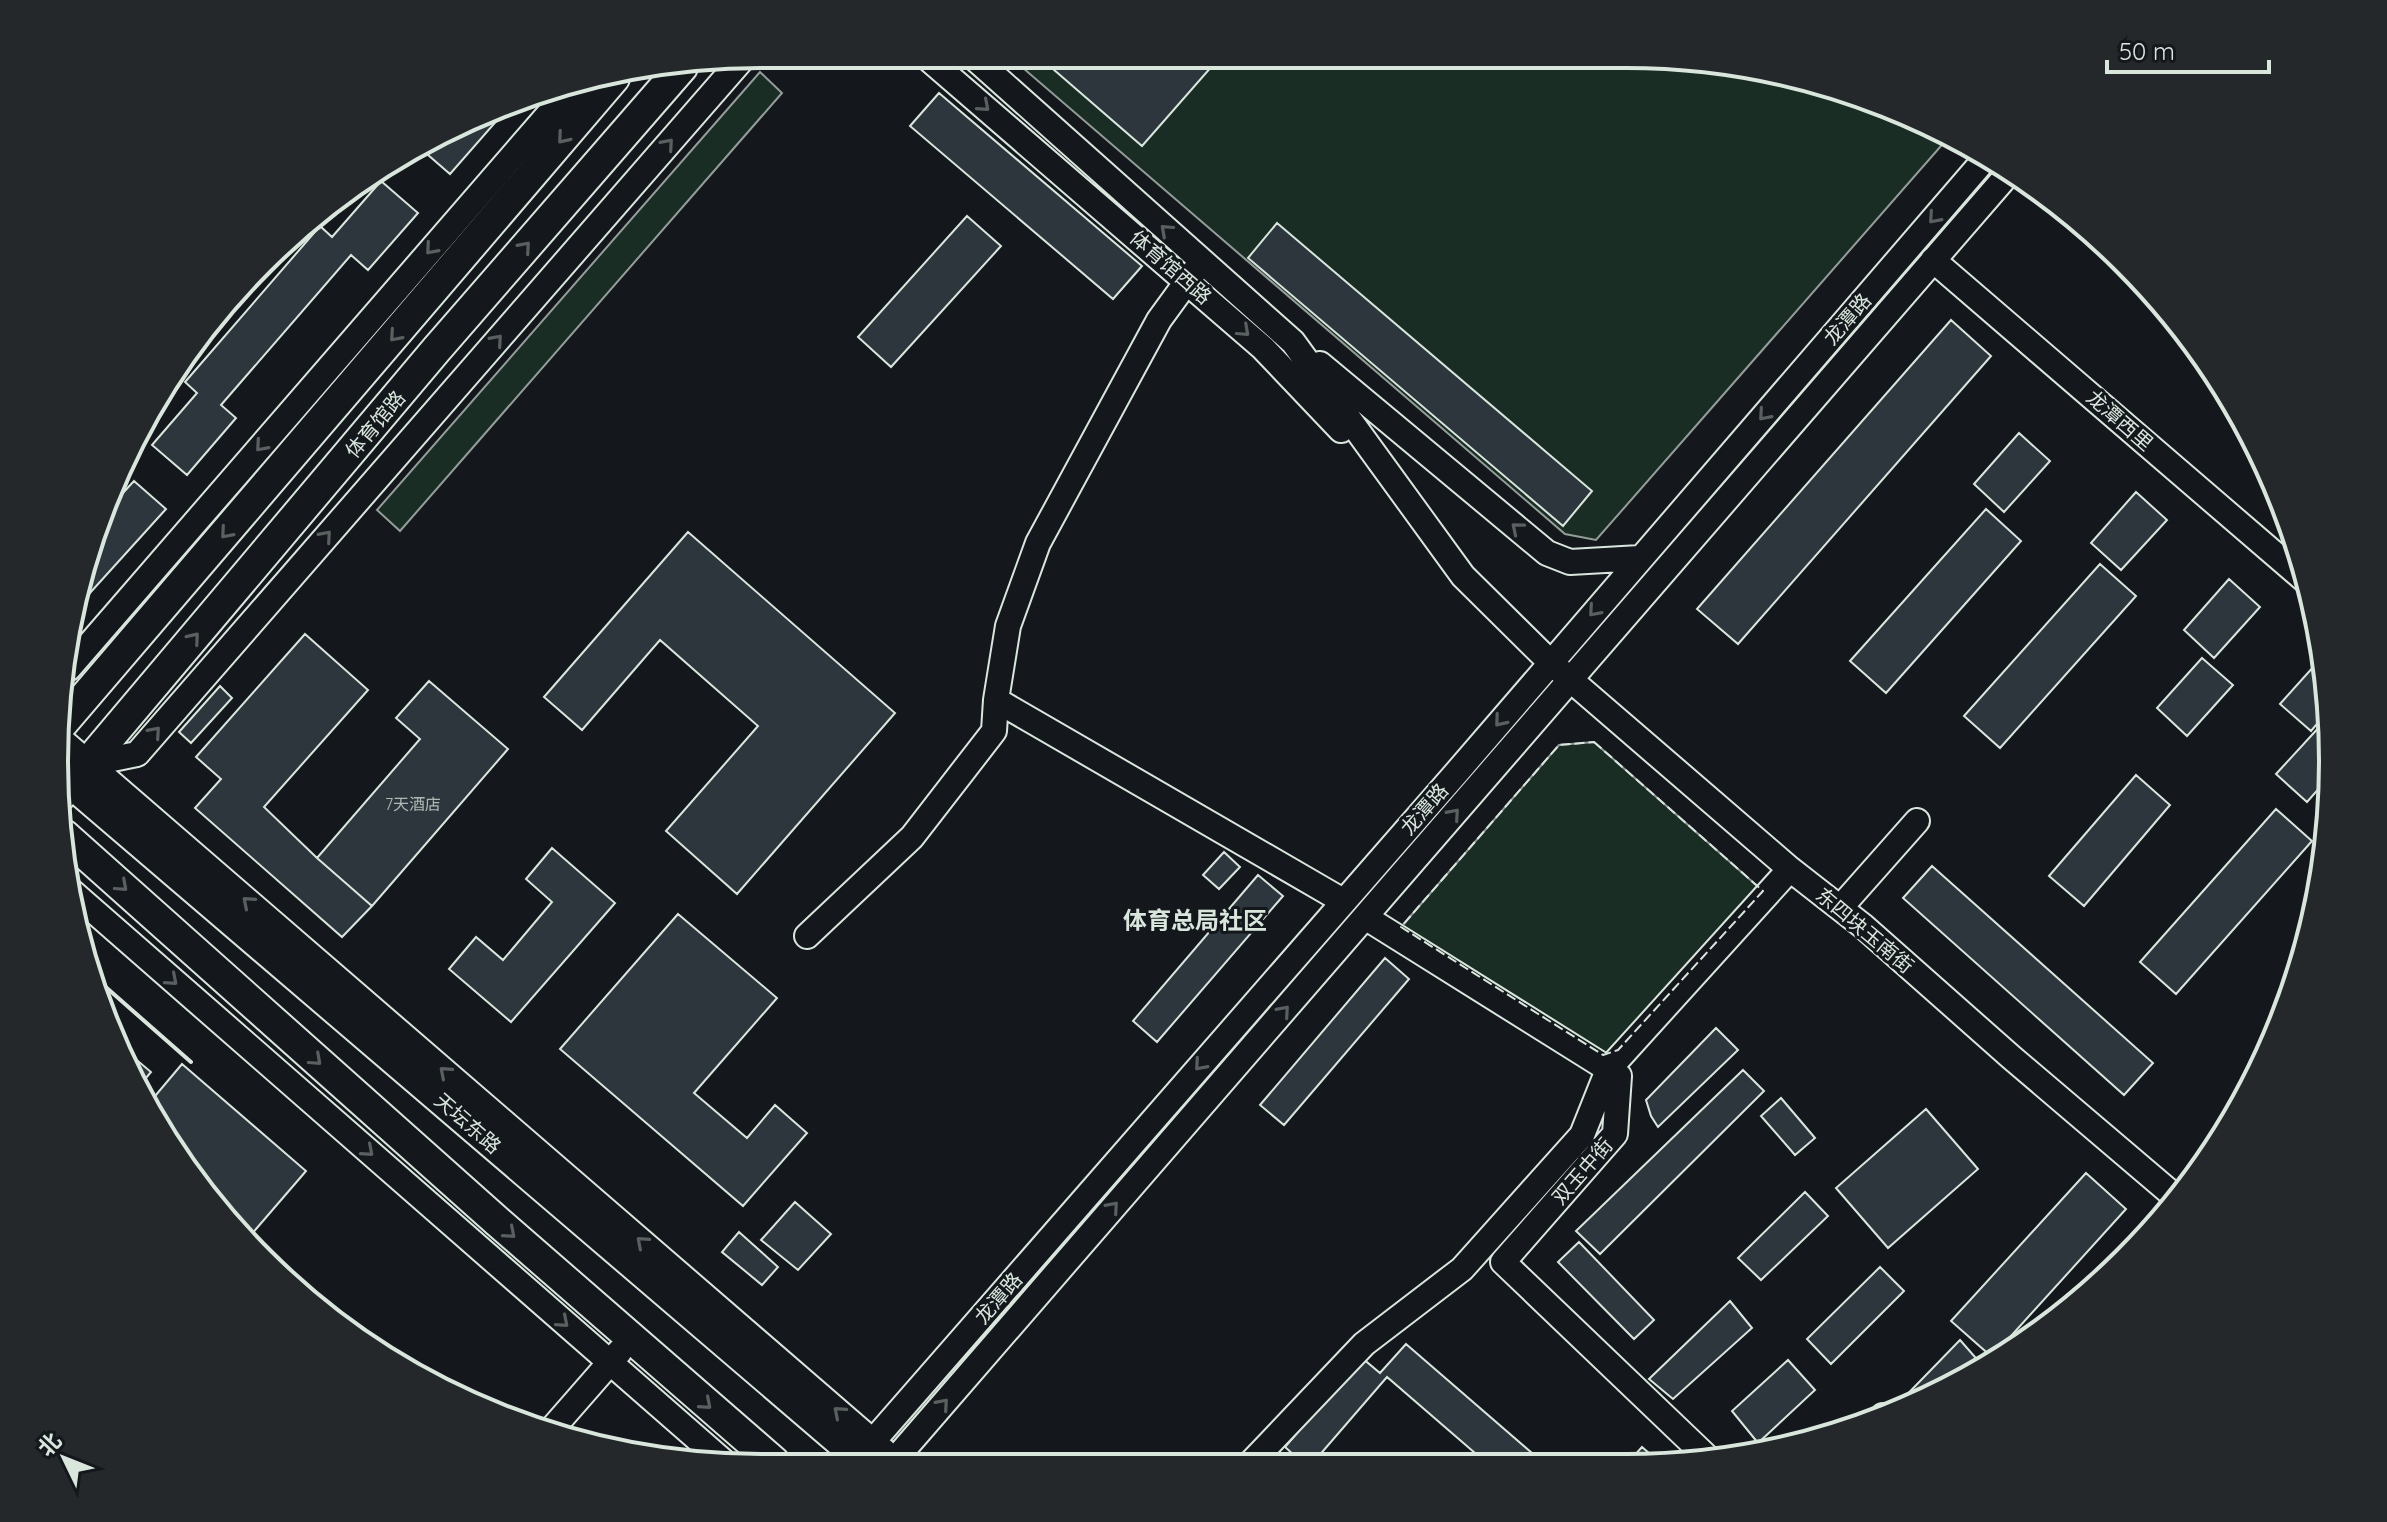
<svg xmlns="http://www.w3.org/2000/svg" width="2387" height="1522" font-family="Quicksand,'Noto Sans SC',sans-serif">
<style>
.green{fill:#1a2d24;stroke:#939e99;stroke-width:2}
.building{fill:#2c363c;stroke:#d8e6dc;stroke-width:2}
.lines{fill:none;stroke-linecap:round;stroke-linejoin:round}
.minor-casing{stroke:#d8e6dc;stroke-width:28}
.major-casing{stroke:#d8e6dc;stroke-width:34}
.minor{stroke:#14181c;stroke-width:24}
.major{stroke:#14181c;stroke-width:30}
.fence{stroke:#d8e6dc;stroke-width:2;stroke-dasharray:10 4;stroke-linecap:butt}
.wall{stroke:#d8e6dc;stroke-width:4}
.oneway{stroke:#59605f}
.labels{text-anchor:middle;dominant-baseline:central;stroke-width:6;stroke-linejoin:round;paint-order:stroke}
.number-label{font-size:16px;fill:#adbab4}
.street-label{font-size:20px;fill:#d8e6dc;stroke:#14181c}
.quarter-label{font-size:24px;font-weight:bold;fill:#d8e6dc;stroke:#14181c}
.rim{fill:none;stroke:#d8e6dc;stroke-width:4}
</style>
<rect width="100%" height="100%" fill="#14181c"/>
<!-- green -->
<path class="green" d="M1009,56L1718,60L1896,108L1948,138L1596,540L1565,534Z
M760,72L782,93L400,531L377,510Z
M1594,742L1763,891L1618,1050L1603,1055L1401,927L1559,745Z"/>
<!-- building -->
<path class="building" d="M1038,56L1220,57L1142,146Z
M939,93L1142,266L1113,299L910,126Z
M513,102L450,174L420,148Z
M381,181L418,213L368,270L351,255L221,405L236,418L187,475L152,445L197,393L185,382L320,226L332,237Z
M967,216L1001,246L891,367L858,337Z
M1277,223L1592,491L1563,526L1248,258Z
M1951,320L1991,356L1738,644L1697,609Z
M2019,433L2050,461L2004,512L1974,484Z
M134,481L166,509L80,604L92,533L99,519Z
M2136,492L2167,520L2121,570L2091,543Z
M1986,509L2021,541L1886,693L1850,661Z
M688,532L895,713L737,894L666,831L758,726L660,640L582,730L544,697Z
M2100,564L2136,596L2000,748L1964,716Z
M2229,579L2260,607L2214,658L2184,630Z
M305,634L368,690L264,807L317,858L372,906L342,937L195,808L221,779L196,757Z
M2324,655L2327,669L2328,711L2311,731L2280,704Z
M2202,658L2233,685L2187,736L2157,708Z
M429,681L508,749L372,906L317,858L420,739L396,718Z
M220,686L232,698L191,743L179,732Z
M2322,724L2329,730L2330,776L2307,802L2276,774Z
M2136,775L2170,805L2084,906L2049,876Z
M2276,809L2312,841L2176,994L2140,962Z
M552,848L615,903L511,1022L449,969L476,937L503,960L552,902L526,879Z
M1224,852L1240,867L1219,889L1203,875Z
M1932,866L2153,1063L2124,1095L1903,898Z
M1258,875L1283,896L1157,1042L1133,1021Z
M678,914L777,998L694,1093L747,1138L775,1105L807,1133L743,1206L560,1049Z
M1385,958L1409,979L1284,1125L1260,1105Z
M1716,1028L1738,1050L1658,1127L1651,1116L1646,1100Z
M126,1051L151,1072L141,1084Z
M182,1064L306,1171L250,1236L173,1153L150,1102Z
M1743,1070L1764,1091L1600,1254L1576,1231Z
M1781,1098L1815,1138L1795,1155L1761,1116Z
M1926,1109L1978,1169L1888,1248L1836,1188Z
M2086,1173L2126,1209L1992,1357L1951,1321Z
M1805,1192L1828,1216L1761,1280L1738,1258Z
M795,1202L831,1234L798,1270L761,1240Z
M739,1232L778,1267L762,1285L722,1252Z
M1579,1242L1654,1320L1634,1339L1558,1262Z
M1880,1267L1904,1291L1831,1364L1807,1339Z
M1730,1301L1752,1328L1673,1399L1649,1379Z
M1960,1340L1982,1365L1972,1377L1893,1412L1891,1411Z
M1406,1344L1547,1466H1490L1387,1377L1311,1465H1305L1285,1447L1362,1358L1380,1373Z
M1788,1360L1815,1390L1758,1443L1732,1411Z
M1642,1447L1664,1466H1625Z"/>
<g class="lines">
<!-- minor casing -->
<g class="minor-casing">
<path id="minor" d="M924,55L1263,348L1341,430
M971,55L1293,342L1463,576L1550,662L1790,869L1863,926L2011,1057L2179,1200
M1933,260L2306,581
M1320,364L1547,553L1570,562L1640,558
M69,668L574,85
M996,700L1343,901
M58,737L884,1451
M88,764L137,754L744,57
M71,891L724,1462
M1840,908L1917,821
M1365,917L1619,1076L1615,1134L1503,1262L1709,1459
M807,936L912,837L994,731L996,700L1008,626L1038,543L1159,320L1202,261
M1883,1416L1884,1417
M551,1430L620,1351
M854,1463L1458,771L1985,159
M892,1463L2009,173
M1249,1465L1364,1344L1462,1269L1582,1135L1608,1070L1790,869"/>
</g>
<!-- major casing -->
<g class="major-casing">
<path id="major" d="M60,726L614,78
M55,769L866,1463
M60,796L436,350L682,67
M64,835L498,1222L774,1462"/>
</g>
<!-- minor -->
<use href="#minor" class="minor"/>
<!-- major -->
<use href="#major" class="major"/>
<!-- fence -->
<path class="fence" d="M1594,742L1763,891L1618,1050L1603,1055L1401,927L1559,745Z"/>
<!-- wall -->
<path class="wall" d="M92,975L191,1062"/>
</g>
<!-- one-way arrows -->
<defs><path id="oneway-chevron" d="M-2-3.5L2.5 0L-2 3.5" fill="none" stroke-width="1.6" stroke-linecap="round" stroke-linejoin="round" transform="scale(2)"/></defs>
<g class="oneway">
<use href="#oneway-chevron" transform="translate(984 106) rotate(41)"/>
<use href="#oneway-chevron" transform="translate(563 138) rotate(130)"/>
<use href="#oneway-chevron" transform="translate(668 144) rotate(-49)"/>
<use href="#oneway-chevron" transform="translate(1934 218) rotate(131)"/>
<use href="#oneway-chevron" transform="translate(1166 230) rotate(-138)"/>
<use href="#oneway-chevron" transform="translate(525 247) rotate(-49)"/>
<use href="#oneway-chevron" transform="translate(431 249) rotate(131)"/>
<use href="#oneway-chevron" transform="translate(1244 331) rotate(42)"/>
<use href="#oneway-chevron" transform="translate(395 336) rotate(131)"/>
<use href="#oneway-chevron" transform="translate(497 340) rotate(-49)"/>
<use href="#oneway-chevron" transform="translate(1764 415) rotate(131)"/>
<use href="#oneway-chevron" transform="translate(261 446) rotate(131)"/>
<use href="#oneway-chevron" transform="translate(1517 528) rotate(-140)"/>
<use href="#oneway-chevron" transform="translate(226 533) rotate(131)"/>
<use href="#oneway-chevron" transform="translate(326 536) rotate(-49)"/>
<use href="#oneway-chevron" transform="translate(1594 611) rotate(131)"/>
<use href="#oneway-chevron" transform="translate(194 638) rotate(-50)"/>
<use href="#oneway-chevron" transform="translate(1500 721) rotate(130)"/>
<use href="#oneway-chevron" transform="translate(155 732) rotate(-49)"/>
<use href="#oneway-chevron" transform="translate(1454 814) rotate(-49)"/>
<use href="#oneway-chevron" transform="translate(122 886) rotate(42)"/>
<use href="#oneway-chevron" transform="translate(248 902) rotate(-139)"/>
<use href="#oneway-chevron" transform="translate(172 980) rotate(41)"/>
<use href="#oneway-chevron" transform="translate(1284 1011) rotate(-49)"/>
<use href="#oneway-chevron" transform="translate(316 1060) rotate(42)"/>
<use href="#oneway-chevron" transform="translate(1200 1065) rotate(131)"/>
<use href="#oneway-chevron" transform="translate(445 1072) rotate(-139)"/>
<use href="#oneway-chevron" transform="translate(368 1151) rotate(41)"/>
<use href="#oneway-chevron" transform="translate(1113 1207) rotate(-49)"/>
<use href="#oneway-chevron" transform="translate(510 1233) rotate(41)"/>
<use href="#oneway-chevron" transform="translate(642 1242) rotate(-139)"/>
<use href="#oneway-chevron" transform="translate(563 1322) rotate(41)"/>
<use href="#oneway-chevron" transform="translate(706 1404) rotate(41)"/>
<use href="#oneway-chevron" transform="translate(943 1404) rotate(-49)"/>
<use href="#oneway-chevron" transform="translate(839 1412) rotate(-139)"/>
</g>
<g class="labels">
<!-- number labels -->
<g class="number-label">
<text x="413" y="804">7天酒店</text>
</g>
<!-- street labels -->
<g class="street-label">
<text transform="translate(1171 267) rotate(41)">体育馆西路</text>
<text transform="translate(1847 319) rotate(-49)">龙潭路</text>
<text transform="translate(2120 420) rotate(41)">龙潭西里</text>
<text transform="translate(375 424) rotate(-50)">体育馆路</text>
<text transform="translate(1424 809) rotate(-49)">龙潭路</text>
<text transform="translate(1865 930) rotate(40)">东四块玉南街</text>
<text transform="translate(468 1123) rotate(41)">天坛东路</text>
<text transform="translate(1582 1171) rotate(-49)">双玉中街</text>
<text transform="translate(998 1298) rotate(-49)">龙潭路</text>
</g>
<!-- quarter labels -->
<g class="quarter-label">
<text x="1195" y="920">体育总局社区</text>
</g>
</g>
<!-- crop -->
<path d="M0 0H2387V1522H0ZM761 68H1626A693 693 0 0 1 2319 761V761A693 693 0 0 1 1626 1454H761A693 693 0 0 1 68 761V761A693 693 0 0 1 761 68Z" fill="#24282b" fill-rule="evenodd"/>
<path class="rim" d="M761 68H1626A693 693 0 0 1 2319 761V761A693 693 0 0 1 1626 1454H761A693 693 0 0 1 68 761V761A693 693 0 0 1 761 68Z"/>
<!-- north arrow -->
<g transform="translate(64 1458) rotate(313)" stroke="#14181c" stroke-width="6" paint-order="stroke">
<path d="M0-6L14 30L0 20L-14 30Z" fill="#d8e6dc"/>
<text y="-12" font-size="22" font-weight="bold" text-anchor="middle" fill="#d8e6dc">北</text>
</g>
<!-- scale -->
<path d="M2107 60v12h162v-12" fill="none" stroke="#d8e6dc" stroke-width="4"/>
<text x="2119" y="60" font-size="24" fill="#d8e6dc" stroke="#14181c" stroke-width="6" paint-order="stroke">50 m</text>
</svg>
